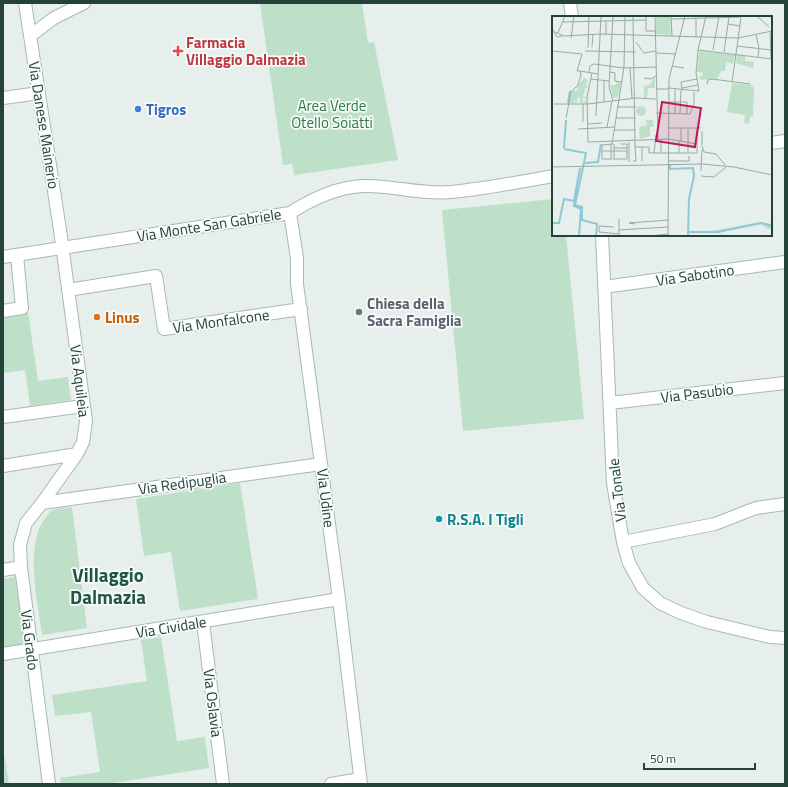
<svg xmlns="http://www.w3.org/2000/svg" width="788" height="787" font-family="'Titillium Web',sans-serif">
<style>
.green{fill:#bfe0c8}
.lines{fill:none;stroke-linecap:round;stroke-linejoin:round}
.minor-casing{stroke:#a8b8b2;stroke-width:14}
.minor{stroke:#fff;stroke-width:12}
.health-dot{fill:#e0444e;stroke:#f7fbf9;stroke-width:1.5}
.shop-dot{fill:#3f7fe0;stroke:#f7fbf9;stroke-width:1.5}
.worship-dot{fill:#6b7280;stroke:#f7fbf9;stroke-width:1.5}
.food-dot{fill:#e8710a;stroke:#f7fbf9;stroke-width:1.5}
.culture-dot{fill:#0f9aa8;stroke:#f7fbf9;stroke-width:1.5}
.labels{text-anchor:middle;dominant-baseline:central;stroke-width:3.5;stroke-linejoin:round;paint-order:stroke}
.health-label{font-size:15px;font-weight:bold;fill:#be3a42;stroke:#f7fbf9;text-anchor:start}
.park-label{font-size:15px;fill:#2d7a4b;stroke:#f7fbf9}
.shop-label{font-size:15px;font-weight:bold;fill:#366cbe;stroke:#f7fbf9;text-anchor:start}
.street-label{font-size:15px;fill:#24423a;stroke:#f7fbf9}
.worship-label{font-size:15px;font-weight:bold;fill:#5b616d;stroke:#f7fbf9;text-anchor:start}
.food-label{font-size:15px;font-weight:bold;fill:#c56008;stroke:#f7fbf9;text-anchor:start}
.culture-label{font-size:15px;font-weight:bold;fill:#0d838f;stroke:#f7fbf9;text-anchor:start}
.district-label{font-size:19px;font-weight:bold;fill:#1f5548;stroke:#f7fbf9}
.inset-river{fill:none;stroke:#8ec9d4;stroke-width:2}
.inset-road{fill:none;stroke:#98aaa4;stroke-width:1}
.view{fill:#c2185b;fill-opacity:0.15;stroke:#c2185b;stroke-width:2}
.inset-edge{fill:none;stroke:#24423a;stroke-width:2}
</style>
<rect width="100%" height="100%" fill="#e6efeb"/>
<!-- green -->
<path class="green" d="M260,3H362L368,43L374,42L398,160L294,175L292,164L283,165Z
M553,199V235H566L584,419L463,431L442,210Z
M28,312L38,381L68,377L71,400L30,406L25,370L3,373V315Z
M240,483L258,599L180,611L171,552L144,556L136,499Z
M72,507L87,628L42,635C38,602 23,543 47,516C48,514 49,512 51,511C56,508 66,508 72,507Z
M15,577L25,644L3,647V579Z
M161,637L177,741L205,737L209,768L107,784H61L60,778L100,772L91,712L55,716L52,695L147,681L141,640Z
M3,747L9,784H3Z"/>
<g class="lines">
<!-- minor casing -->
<g class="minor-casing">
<path id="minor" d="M25,3L60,230L86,421L83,442L77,454L42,503L26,523L20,545L21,567L49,784
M570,3L572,17
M30,36L54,18L84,3
M3,98L39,93
M771,143L785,141
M290,213L297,258V284L339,599L361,784
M602,235L613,483L623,542L629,563L643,588L660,603L681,613L707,622L770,637L785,638
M3,257L290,213C312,199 336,187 363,186C392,185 422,195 451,192C484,189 520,182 553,176
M604,287L785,262
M68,290L156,276L164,329L301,309
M3,311L22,308L17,255
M610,403L785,383
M3,417L83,406
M3,466L77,454
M42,503L321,464
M623,542L715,524L756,508L785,504
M3,570L21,567
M203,622L223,784
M3,654L339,599
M331,784L360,779"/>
</g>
<!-- minor -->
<use href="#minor" class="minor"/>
</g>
<!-- markers -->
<path class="health-dot" d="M176 45h4v4h4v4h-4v4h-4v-4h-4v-4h4z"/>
<circle class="shop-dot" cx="138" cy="109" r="4"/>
<circle class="worship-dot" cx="359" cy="312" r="4"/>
<circle class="food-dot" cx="97" cy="317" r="4"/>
<circle class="culture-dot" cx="439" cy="519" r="4"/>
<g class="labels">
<!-- health labels -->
<g class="health-label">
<text x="186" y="42">Farmacia<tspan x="186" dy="17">Villaggio Dalmazia</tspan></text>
</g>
<!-- park labels -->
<g class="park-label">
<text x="332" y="105">Area Verde<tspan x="332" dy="17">Otello Soiatti</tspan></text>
</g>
<!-- shop labels -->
<g class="shop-label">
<text x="146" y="109">Tigros</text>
</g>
<!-- street labels -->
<g class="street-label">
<text transform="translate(44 125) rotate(81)">Via Danese Mainerio</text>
<text transform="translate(209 225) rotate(-9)">Via Monte San Gabriele</text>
<text transform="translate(695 275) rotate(-8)">Via Sabotino</text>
<text transform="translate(221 321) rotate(-8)">Via Monfalcone</text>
<text transform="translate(80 381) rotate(83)">Via Aquileia</text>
<text transform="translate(697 393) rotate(-7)">Via Pasubio</text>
<text transform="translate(182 483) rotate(-8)">Via Redipuglia</text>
<text transform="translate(617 490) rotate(-97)">Via Tonale</text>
<text transform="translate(326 498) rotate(83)">Via Udine</text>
<text transform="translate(171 627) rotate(-9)">Via Cividale</text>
<text transform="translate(30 640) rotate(83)">Via Grado</text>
<text transform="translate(213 703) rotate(83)">Via Oslavia</text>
</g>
<!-- worship labels -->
<g class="worship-label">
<text x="367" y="303">Chiesa della<tspan x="367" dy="17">Sacra Famiglia</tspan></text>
</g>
<!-- food labels -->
<g class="food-label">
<text x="105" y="317">Linus</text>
</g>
<!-- culture labels -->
<g class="culture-label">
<text x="447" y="519">R.S.A. I Tigli</text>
</g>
<!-- district labels -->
<g class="district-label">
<text x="108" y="574">Villaggio<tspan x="108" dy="22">Dalmazia</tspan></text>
</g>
</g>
<!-- overview -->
<g transform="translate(552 16)">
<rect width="220" height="220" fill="#e6efeb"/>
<path d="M104,0H118L119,19L104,18ZM147,35L183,39L181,48L174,46L173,55H169L165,63L149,64L147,61L151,59L150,56H145ZM185,39L193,40V45L202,46L201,52L184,47ZM103,61V72H96L95,82H92V70L97,69ZM32,62L36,64L34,70L37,71L36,76V71L33,72L31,80L34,81L35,77L34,83L31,81V87L34,84V87H27L29,83L26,81L24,87H22L24,83L21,87H17L20,75L28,74L24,72ZM64,66L69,67L66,81L61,82L58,69H64ZM180,67L199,69L202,72L201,101H198L197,108L192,107L193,99L175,96ZM84 95a5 5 0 1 1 10 0a5 5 0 1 1-10 0ZM94,104H101L102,111H98V120L88,123L87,111L95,109ZM208,206L220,208V212L216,213L209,208L165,217H148Z" fill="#bfe0c8"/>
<path class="inset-river" d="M16,87L18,75M12,132L14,104M12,133L34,137L23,189L30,191V204L45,208L44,220M33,147L46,146L49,128M118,148V153L141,152L142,160L137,183L136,220M23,184L22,190L29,193L27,220M0,207H7L12,183L22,185L28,152M136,216H166L209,207L220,210"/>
<path class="inset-road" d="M81,0L83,131H97V137H116M94,0V15H103M103,0L106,123M119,0L120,20M205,0L217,11M119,3L189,1M11,6L94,4M176,8L188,10M0,12L5,21L10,20M3,16L12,20L48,18L186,22L220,15M218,16L219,42M6,17L13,0M54,18V5M204,19L207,32L206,41M144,21V2M19,22L22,0M84,26L92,37L104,35M185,30L219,34M40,31L41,18M36,32L37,0M146,34L220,43M161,34L167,0M0,35L30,38L25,55H28L29,59L26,69L19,76L14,102M33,35L84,36M172,36L177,1M104,37L123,38M120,50L132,52M78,52L80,83M28,55L46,58M37,56L38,50L42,48L71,52L104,51M58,56L63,57V65L70,66M40,57L35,81L36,126L117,123L145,128M92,62L99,63L104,60M39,63L57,65M180,66L189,2M155,68L156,64L160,63L198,68M117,72L147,75L144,57L146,34L154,0M130,72L146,69M104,73H117M130,74L129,66L145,63M61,85L57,71L61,0M52,86V64M117,86H135V98M2,88H36L84,82L104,83M31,88V106M65,91H84M104,97L138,98L142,88V76M123,97V73M128,98L129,74M44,100L49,0M64,102H84M36,108L50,107M55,111L60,85M117,112H149M26,113L63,111M62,114H84M150,115V129M109,123V137M77,126V146M129,126V112M60,128L72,51L73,0M62,128V143M150,130L152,136L164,138L173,149M90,131V145M62,132H75M50,135H75M102,137L104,119M116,137H145V113M127,137V124M136,137V113M59,143V128M60,143H50V129L61,128M61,143H75V128H69M81,145H84L83,131M116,145H137V140M0,151L150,148L182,151L220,159M149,155L150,134M149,160L162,161L174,151M67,203V220M83,208L77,207L116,204M62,211L47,210V216L67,218M67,214L116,211M98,220L116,218M116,220L117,63L133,0"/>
<path class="view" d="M110,86L149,92L143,131L104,125Z"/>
<rect width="220" height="220" class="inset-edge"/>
</g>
<!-- border -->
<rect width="788" height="787" fill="none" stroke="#24423a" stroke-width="8"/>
<!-- scale -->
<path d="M644 763v6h111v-6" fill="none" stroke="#24423a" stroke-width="2"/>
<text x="650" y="763" font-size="12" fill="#24423a" stroke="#f7fbf9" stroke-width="3" paint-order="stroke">50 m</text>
</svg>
